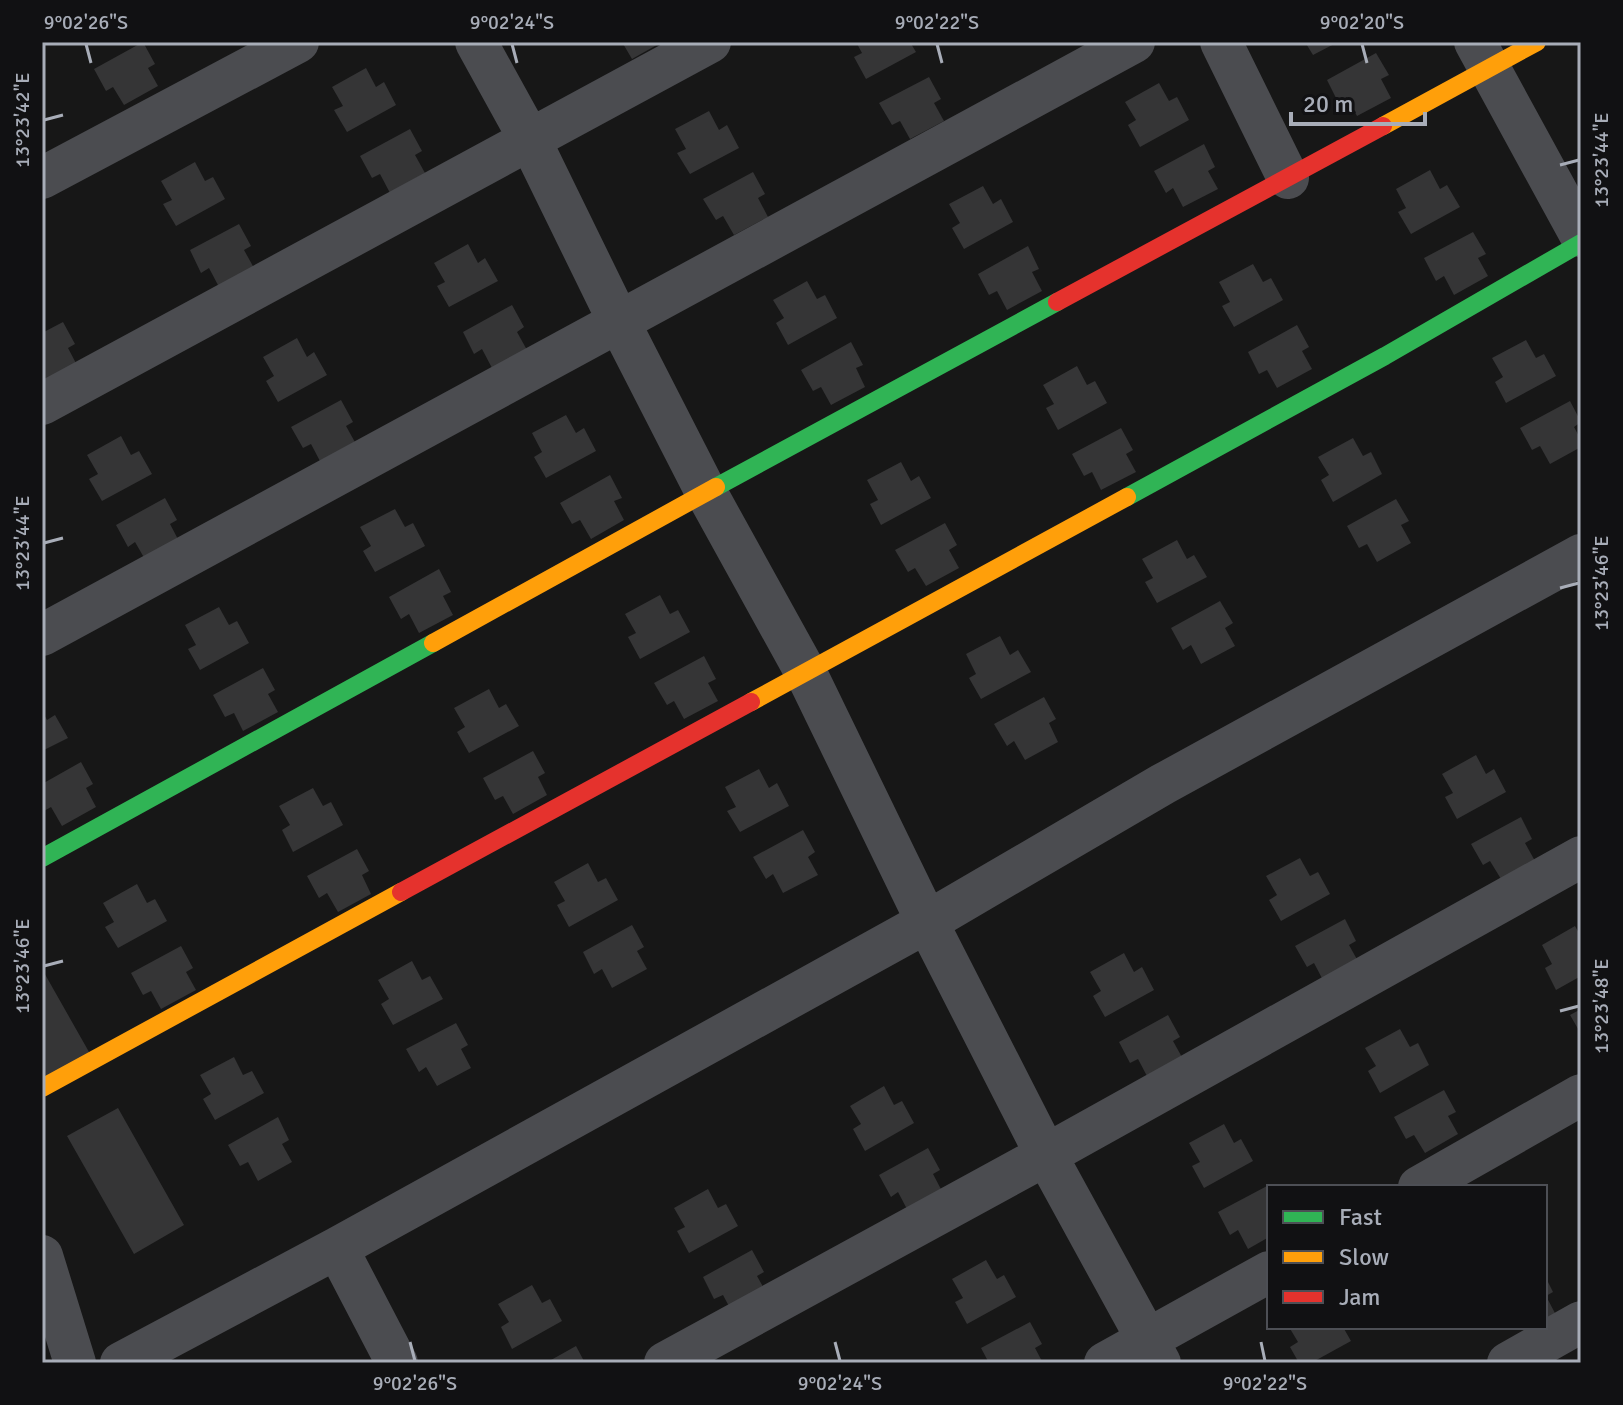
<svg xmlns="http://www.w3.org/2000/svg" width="1623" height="1405" font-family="Signika,sans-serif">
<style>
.building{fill:#353536}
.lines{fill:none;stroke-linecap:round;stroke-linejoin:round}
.street{stroke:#4b4c50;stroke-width:42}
.fast{stroke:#30b455;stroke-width:18}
.slow{stroke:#ff9f0a;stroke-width:18}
.jam{stroke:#e5322d;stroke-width:18}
.ticks{fill:none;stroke:#a8adb8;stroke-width:3}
.neatline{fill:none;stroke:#a8adb8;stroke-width:3}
.ticks-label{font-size:20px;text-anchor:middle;fill:#a8adb8}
</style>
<rect width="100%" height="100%" fill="#171717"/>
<!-- building -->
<path class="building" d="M143,42L155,64L148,68L158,86L124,105L113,87L106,91L94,69Z
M622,42H662L632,59Z
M856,42H910L916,52L866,79L854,57L862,53Z
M1305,42H1338L1313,55Z
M1376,53L1389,75L1381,79L1391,98L1357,116L1347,97L1338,102L1327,80Z
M366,68L376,87L384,82L396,105L347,132L334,110L343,106L332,87Z
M929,77L941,99L934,103L944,121L910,139L900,121L892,125L879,103Z
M1159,83L1169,101L1177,97L1189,120L1140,147L1128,125L1136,120L1125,102Z
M709,111L719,130L727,125L739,148L690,174L677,153L686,149L675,129Z
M410,129L422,151L415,155L425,173L390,193L380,174L372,178L360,156Z
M1204,144L1215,167L1208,171L1218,189L1183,207L1173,188L1166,193L1154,171Z
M195,162L205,181L213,177L225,199L176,226L163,204L172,200L161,181Z
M1430,170L1440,189L1447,185L1460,207L1411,234L1398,212L1406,208L1396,189Z
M753,172L765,194L758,198L768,217L734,235L723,216L716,220L703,199Z
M983,186L993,204L1001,199L1013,222L964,249L952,228L960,223L949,204Z
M239,224L251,246L244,250L254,268L219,287L209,268L201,273L190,250Z
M1473,232L1486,254L1478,258L1488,276L1454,295L1444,276L1436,281L1424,258Z
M468,244L478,263L485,258L498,281L449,307L437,286L445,282L434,263Z
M1028,246L1039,269L1032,272L1042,291L1007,310L997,291L989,295L978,274Z
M1253,264L1263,282L1271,278L1283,300L1234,327L1222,306L1230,302L1219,282Z
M807,281L817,299L825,295L837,318L788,345L776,323L784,318L773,300Z
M512,305L524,327L517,332L527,350L492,368L482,349L474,354L463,332Z
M63,322L75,344L68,348L78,367L42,382V333Z
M1297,325L1309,347L1302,351L1312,369L1277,388L1267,370L1259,374L1248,352Z
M297,338L307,357L314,352L327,375L278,402L266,381L274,376L263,357Z
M1526,340L1536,358L1544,354L1556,376L1506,403L1495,382L1503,377L1492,358Z
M851,342L863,365L856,368L865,387L831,405L821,387L813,391L801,370Z
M1077,366L1087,385L1095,381L1107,403L1058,430L1046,408L1054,404L1043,385Z
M341,400L353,422L346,426L356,444L321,463L311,444L303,448L291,427Z
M1570,401L1581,422L1574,427L1581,440V447L1550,464L1540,446L1532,450L1520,428Z
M566,415L576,433L584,428L596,451L546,478L534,457L542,452L532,433Z
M1121,428L1133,450L1126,454L1136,472L1101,490L1092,472L1084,476L1072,454Z
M121,436L131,455L139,451L152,474L102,501L89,479L98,474L87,455Z
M1353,438L1363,456L1371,452L1382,474L1333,502L1321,480L1329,475L1318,457Z
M901,462L911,481L919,476L931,498L881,525L870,504L878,500L867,480Z
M610,475L622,498L614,501L624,520L591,539L580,520L572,524L560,503Z
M165,498L177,520L170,524L180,543L146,561L135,542L128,547L116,525Z
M1396,499L1409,521L1401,525L1411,543L1377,562L1367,544L1359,548L1347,526Z
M395,509L405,527L413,523L425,546L375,572L363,551L371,546L360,527Z
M945,523L957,545L949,550L959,568L926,586L915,568L908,572L895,550Z
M1177,540L1187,559L1194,555L1207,577L1157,603L1145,582L1153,578L1142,559Z
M439,569L451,592L443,596L453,615L419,633L409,614L401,619L389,597Z
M660,595L670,614L678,610L690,632L640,659L628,637L636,633L625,614Z
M1220,601L1233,623L1225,628L1235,646L1201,664L1191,645L1183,650L1171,628Z
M219,607L229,625L237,621L249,643L200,670L188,649L196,645L185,625Z
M1000,636L1010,655L1018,650L1031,672L981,699L969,678L976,674L966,654Z
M704,656L716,679L708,683L718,701L684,719L674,701L667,705L654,683Z
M263,668L275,690L268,694L278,712L243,731L234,713L225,717L213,695Z
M489,689L499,708L506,704L519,726L469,753L457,732L465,727L454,708Z
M1044,697L1056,719L1049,723L1058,742L1025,760L1014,741L1007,746L994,724Z
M42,711L47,720L55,715L68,738L42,751Z
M533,751L545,773L538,777L547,795L513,814L503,796L495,800L483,778Z
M1476,755L1486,774L1494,769L1506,792L1457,819L1445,797L1453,793L1442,774Z
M81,762L93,784L86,788L96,807L62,826L51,807L44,811L42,808V784Z
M759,769L769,788L777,783L789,806L740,832L727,811L736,807L725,787Z
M313,788L323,806L331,802L343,825L293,852L282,830L290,825L279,806Z
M1521,817L1532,839L1525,843L1535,861L1501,879L1490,861L1483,865L1471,844Z
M803,830L815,852L808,857L818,875L783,893L773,874L766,879L753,857Z
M357,849L369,871L362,875L371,894L338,912L327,893L319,898L307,876Z
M1300,858L1310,876L1318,872L1330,894L1281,921L1269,900L1277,895L1266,876Z
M588,863L598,882L606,878L618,900L569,927L557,905L565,901L554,882Z
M137,884L147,903L155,899L167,921L118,948L105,927L114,922L103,903Z
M1345,919L1356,941L1349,945L1359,963L1324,982L1314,963L1307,967L1295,946Z
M632,925L644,947L637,951L647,969L612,988L602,969L594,974L583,952Z
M1575,926L1581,937V976L1556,990L1545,968L1552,964L1542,945Z
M181,946L193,968L186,972L196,990L161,1009L151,991L143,995L131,973Z
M1124,953L1134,972L1142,967L1154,990L1105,1017L1093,996L1101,991L1090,972Z
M412,961L422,980L430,976L443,999L393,1025L381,1004L389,999L378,980Z
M42,969L93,1059L42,1087Z
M1581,1009V1034L1570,1015Z
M1168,1015L1180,1037L1173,1041L1183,1059L1148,1078L1138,1059L1130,1063L1119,1042Z
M456,1023L468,1045L461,1049L471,1068L437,1086L426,1067L419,1072L406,1049Z
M1400,1029L1410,1047L1418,1043L1429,1065L1380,1093L1368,1071L1376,1066L1365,1048Z
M234,1057L243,1075L252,1071L264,1093L215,1120L203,1099L211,1094L200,1075Z
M884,1086L894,1105L902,1101L914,1123L865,1151L853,1129L861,1124L850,1106Z
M1444,1090L1456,1112L1448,1116L1458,1134L1425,1153L1414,1135L1406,1139L1394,1117Z
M118,1108L184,1225L134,1254L67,1136Z
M278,1117L289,1140L282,1144L292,1162L258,1181L248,1162L240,1166L228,1145Z
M1224,1124L1234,1143L1241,1139L1253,1161L1204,1188L1192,1166L1200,1162L1189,1143Z
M928,1148L940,1170L933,1174L943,1193L908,1211L898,1192L891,1197L879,1175Z
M1267,1186L1269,1237L1248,1249L1238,1230L1230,1235L1218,1212Z
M708,1189L718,1208L726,1204L738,1226L689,1253L677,1231L685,1227L674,1208Z
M752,1250L764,1272L757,1276L767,1294L733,1314L723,1295L714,1299L703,1277Z
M986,1260L997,1279L1004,1275L1016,1297L967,1324L955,1302L963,1298L952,1279Z
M1545,1276L1553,1292L1546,1296L1556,1315L1545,1321Z
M532,1285L542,1303L550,1299L562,1321L512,1349L501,1327L509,1322L498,1304Z
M1030,1322L1042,1344L1035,1348L1043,1363H989L981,1348Z
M1289,1327H1343L1351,1341L1311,1363H1299L1290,1347L1298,1342Z
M576,1346L585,1363H545L551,1360Z"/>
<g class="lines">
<!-- street -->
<path class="street" d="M476,42L530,140L619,322L706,492L806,673L927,922L1046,1155L1160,1363
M1221,42L1288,178
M1475,42L1581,236
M42,178L298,42
M42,404L710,42
M42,635L1134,42
M1419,1187L1581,1095
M337,1248L397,1363
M42,1256L75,1363
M121,1363L337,1248L927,922L1163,784L1581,555
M665,1363L1046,1155L1581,857
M1105,1363L1269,1272
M1508,1363L1581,1322"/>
<!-- fast -->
<path class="fast" d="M716,487L1057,302
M1127,497L1385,356L1581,243
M42,858L433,643"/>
<!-- slow -->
<path class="slow" d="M1383,126L1537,42
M433,643L716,487
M751,702L1127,497
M42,1088L401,892"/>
<!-- jam -->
<path class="jam" d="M1057,302L1383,126
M401,892L751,702"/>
</g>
<!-- ticks -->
<path class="ticks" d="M86,44L91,63M512,44L517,63M937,44L942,63M1362,44L1367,63M44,120L63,115M1560,165L1579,160M44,543L63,538M1560,588L1579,583M44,966L63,961M1560,1011L1579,1006M410,1342L415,1361M835,1342L840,1361M1261,1342L1265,1361"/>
<!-- border -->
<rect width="1623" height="1405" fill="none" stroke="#111113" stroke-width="88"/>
<!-- legend -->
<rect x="1267" y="1185" width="280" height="144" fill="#111113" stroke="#4d4f55" stroke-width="2"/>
<rect x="1283" y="1211" width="40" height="12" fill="#30b455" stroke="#4d4f55" stroke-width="2"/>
<text x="1339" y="1225" font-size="24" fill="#a8adb8">Fast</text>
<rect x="1283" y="1251" width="40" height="12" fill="#ff9f0a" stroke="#4d4f55" stroke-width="2"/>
<text x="1339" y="1265" font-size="24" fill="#a8adb8">Slow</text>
<rect x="1283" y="1291" width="40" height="12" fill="#e5322d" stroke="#4d4f55" stroke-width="2"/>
<text x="1339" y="1305" font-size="24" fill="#a8adb8">Jam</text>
<!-- scale -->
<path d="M1291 112v12h134v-12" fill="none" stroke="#a8adb8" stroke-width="4"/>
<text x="1303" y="112" font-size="24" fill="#a8adb8" stroke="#111113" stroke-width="6" paint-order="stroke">20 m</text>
<rect x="44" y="44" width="1535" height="1317" class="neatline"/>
<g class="ticks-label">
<text x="86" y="29">9°02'26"S</text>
<text x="512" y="29">9°02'24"S</text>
<text x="937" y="29">9°02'22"S</text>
<text x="1362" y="29">9°02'20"S</text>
<text transform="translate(22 120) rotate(-90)" y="7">13°23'42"E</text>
<text transform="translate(1601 160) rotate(-90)" y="7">13°23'44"E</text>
<text transform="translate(22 543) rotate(-90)" y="7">13°23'44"E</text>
<text transform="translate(1601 583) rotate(-90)" y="7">13°23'46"E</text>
<text transform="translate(22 966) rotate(-90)" y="7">13°23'46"E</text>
<text transform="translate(1601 1006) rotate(-90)" y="7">13°23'48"E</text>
<text x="415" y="1390">9°02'26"S</text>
<text x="840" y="1390">9°02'24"S</text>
<text x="1265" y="1390">9°02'22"S</text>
</g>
</svg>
